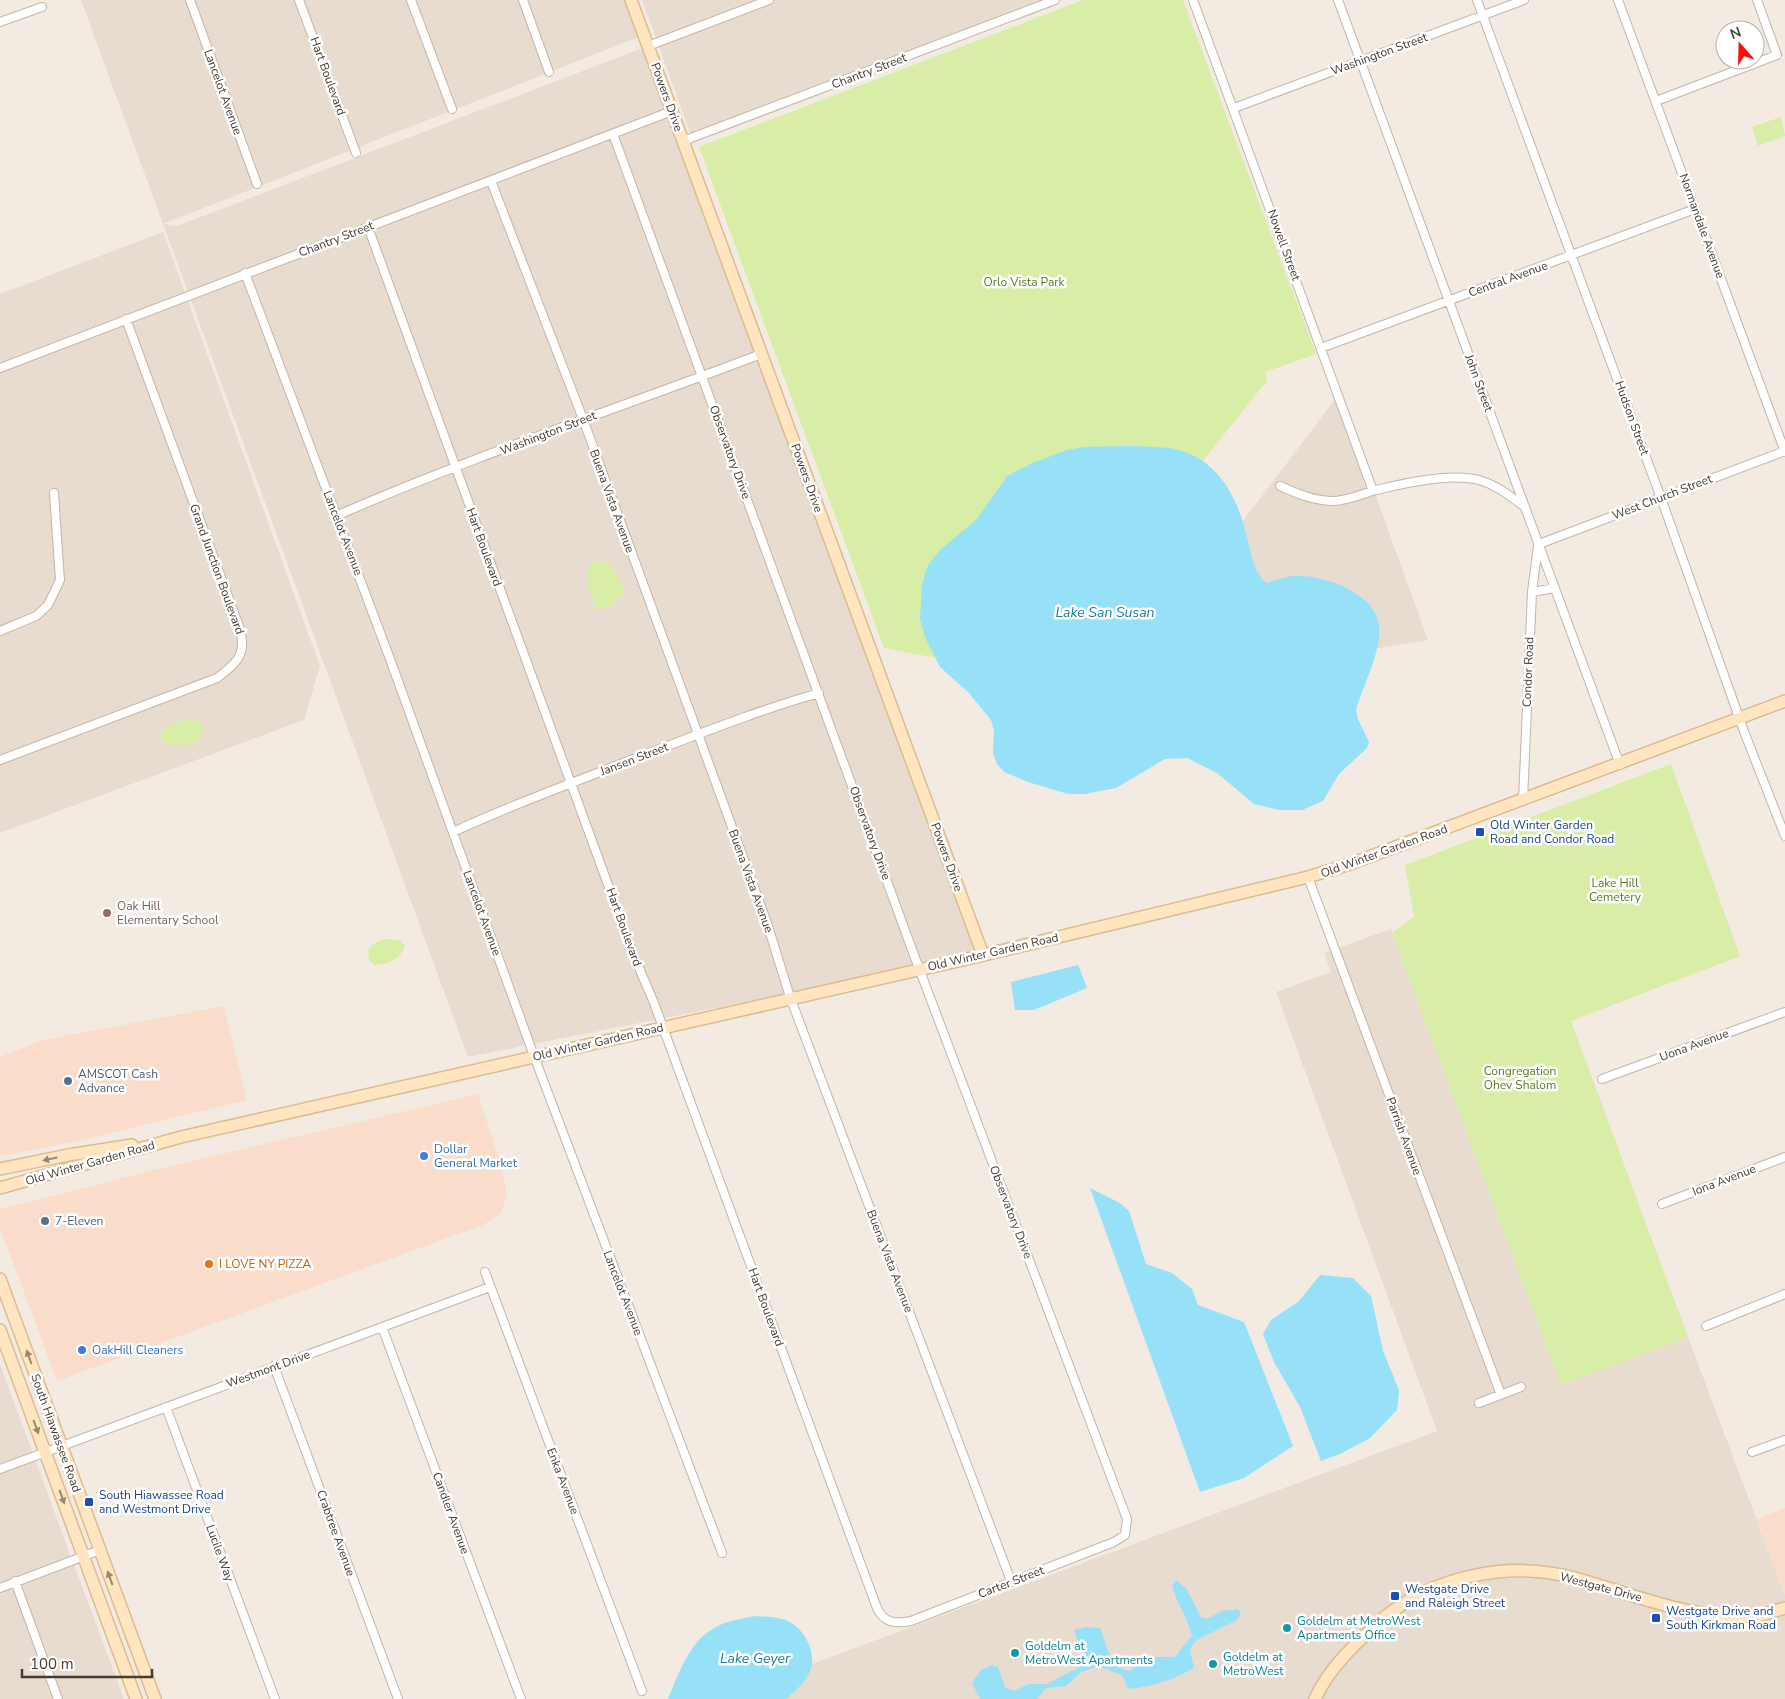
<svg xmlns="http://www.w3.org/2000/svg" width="1785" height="1699" font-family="'Nunito Sans',sans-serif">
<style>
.residential{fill:#e8dcd0}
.commercial{fill:#f9ddca}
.green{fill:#d8eda5}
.water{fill:#96e0f8}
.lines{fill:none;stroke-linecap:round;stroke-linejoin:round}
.street-casing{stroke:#c3b4a7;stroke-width:10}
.secondary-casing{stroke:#dcbb8e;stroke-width:14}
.street{stroke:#fff;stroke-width:8}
.secondary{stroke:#ffe6c1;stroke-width:11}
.oneway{fill:#998872}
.transit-dot{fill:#1a4fb4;stroke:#fff;stroke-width:2}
.education-dot{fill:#8d6e63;stroke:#fff;stroke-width:2}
.service-dot{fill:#5c6f8a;stroke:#fff;stroke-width:2}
.shop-dot{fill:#3f7fe0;stroke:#fff;stroke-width:2}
.food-dot{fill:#e8710a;stroke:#fff;stroke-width:2}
.culture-dot{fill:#0f9aa8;stroke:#fff;stroke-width:2}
.labels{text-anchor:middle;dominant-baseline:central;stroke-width:5;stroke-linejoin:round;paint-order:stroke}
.street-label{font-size:12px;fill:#463b32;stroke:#fff}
.park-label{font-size:12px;fill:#527d1f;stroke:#fff}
.transit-label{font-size:12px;fill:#164399;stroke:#fff;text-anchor:start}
.education-label{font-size:12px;fill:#785e54;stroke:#fff;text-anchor:start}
.service-label{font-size:12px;fill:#4e5e75;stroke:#fff;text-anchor:start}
.shop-label{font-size:12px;fill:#366cbe;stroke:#fff;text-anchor:start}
.food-label{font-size:12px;fill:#c56008;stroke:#fff;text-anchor:start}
.culture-label{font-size:12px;fill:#0d838f;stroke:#fff;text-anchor:start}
.water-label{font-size:14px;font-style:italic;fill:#1c7a9b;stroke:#fff}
</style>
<rect width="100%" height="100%" fill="#f3ebe2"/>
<!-- residential -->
<path class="residential" d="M81,0H631L644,35L163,224L177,226L648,46L983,955L468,1057Z
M642,0H1054L692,138Z
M163,232L320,666L304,720L0,833V294Z
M1339,394L1428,640L1270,666L1131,669Z
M1391,929L1561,1384L1688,1337L1785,1595V1699H718L1437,1431L1276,992L1331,972L1324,953Z
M0,1364L53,1508L124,1699H0Z"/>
<!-- commercial -->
<path class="commercial" d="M224,1006L247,1100L78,1141L0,1156V1057L43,1040Z
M478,1094L502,1168L507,1196L501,1213L483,1225L57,1381L0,1228V1209L150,1171Z
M1785,1508V1595L1757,1519Z"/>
<!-- green -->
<path class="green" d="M1083,0H1183L1316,354L1265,372L1267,381L1159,516L973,665L884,648L699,147Z
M1781,117L1785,136L1758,146L1752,127Z
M601,561L611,565L624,588C621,601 612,608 599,610C590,604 581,566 593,562C595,561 598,561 601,561Z
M186,720L200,722L204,727C203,730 202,736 200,739C192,747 171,747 161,742V732L168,726Z
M1671,764L1740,956L1571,1021L1688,1337L1561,1385L1392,933L1414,917L1405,865Z
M384,939L400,940L405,946C400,960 389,964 375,965L369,961L368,949L373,944Z"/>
<!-- water -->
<path class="water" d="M1132,446C1148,447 1167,446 1182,451C1224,464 1241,507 1249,546C1252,559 1256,576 1267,583C1278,580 1289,575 1301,576C1328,577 1376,594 1379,626C1382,651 1363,685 1356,710L1358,719L1369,742L1367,748L1339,774L1323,801L1302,810H1280L1254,804L1217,773L1187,758L1165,759L1116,788L1085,794H1068L1028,782L1004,772L997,764L993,753L994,730L991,720L968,692L940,667L925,637L920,619L922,584L928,565L941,549L977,519L1007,476L1033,463L1067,450L1084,447Z
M1078,965L1087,988L1034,1010H1015L1011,982Z
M1090,1188L1120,1203L1129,1211L1146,1264L1172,1273L1192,1289L1198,1305L1244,1322L1293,1446L1244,1478L1200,1492Z
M1320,1275L1353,1278L1371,1296L1383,1351L1399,1390L1397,1410L1370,1438L1340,1454L1321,1461L1300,1407L1274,1362L1263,1334L1271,1320L1299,1301Z
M1176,1580L1186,1588L1201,1617L1207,1619L1222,1611L1238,1609L1241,1614L1237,1620L1195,1641L1190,1650L1194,1668C1172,1680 1152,1687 1128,1689L1123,1676L1104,1668L1095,1667L1080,1673L1066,1686L1046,1688L1037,1699H980L972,1683L981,1670L991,1665L998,1667L1005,1687L1014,1691L1028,1684H1047L1083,1665L1084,1657L1074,1630L1085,1627L1100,1628L1113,1665L1128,1671L1155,1657H1175L1192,1635C1187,1618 1177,1603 1172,1586Z
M754,1616C763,1617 773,1616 782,1619C801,1623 817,1649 811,1669C806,1682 796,1690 786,1699H668C680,1671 690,1638 720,1625C730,1620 743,1619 754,1616Z"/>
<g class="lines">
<!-- street casing -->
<g class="street-casing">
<path id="street" d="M190,0L257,184
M299,0L356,153
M411,0L452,109
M523,0L549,72
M1193,0L1373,491
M1338,0L1620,765
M1477,0L1661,498L1745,734L1785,836
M1618,0L1785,452
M0,22L42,7
M648,46L769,0
M1656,101L1777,55L1757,0
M1234,108L1524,0
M683,141L1055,0
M491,181L583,419L767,923L790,997L1011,1581
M368,227L634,956L654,1003L877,1608C884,1623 895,1624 911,1621L1114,1542L1125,1535L1127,1519L914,955L613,134
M245,273L390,659L534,1056L722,1553
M1321,348L1695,209
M0,368L672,111
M1280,486C1298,494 1314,501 1335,501C1349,500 1362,494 1376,490C1405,483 1453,472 1482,481C1498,486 1511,497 1525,507
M336,516C475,455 620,408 761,354
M1539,544L1785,451
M1532,592L1555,588
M0,631L36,616L48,605L60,580L54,493
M0,760L217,678C236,664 247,655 240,629L126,319
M1523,800L1532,592L1538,546
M453,832C513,804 575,782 636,758C697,735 756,711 819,693
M1308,877L1501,1395
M1602,1079L1785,1012
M1662,1204L1785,1157
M485,1272L642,1691
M1706,1326L1785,1294
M382,1327L521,1699
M274,1366L398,1699
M1479,1403L1521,1387
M166,1407L275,1699
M1752,1452L1785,1440
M0,1469L490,1287
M15,1581L58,1699
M0,1588L100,1550"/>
</g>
<!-- secondary casing -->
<g class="secondary-casing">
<path id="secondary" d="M631,0L983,955
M0,1169L68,1155L132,1145
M0,1188L181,1137L967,959L1308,877L1350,864L1785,701
M0,1279L155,1699
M0,1330L136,1699
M1315,1699C1328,1669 1356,1643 1380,1621C1432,1576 1509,1560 1575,1578C1632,1594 1700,1623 1759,1615C1768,1614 1777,1610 1785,1608"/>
</g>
<!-- street -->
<use href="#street" class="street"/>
<!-- secondary -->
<use href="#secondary" class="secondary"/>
</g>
<!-- one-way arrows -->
<defs><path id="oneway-solid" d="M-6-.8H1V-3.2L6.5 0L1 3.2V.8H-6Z" transform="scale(1.25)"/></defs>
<g class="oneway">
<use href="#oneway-solid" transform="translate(50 1159) rotate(168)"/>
<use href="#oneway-solid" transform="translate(29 1357) rotate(-110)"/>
<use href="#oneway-solid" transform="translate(36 1427) rotate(70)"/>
<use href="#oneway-solid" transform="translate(62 1497) rotate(70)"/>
<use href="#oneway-solid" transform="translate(110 1578) rotate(-110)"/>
</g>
<!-- markers -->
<g class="transit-dot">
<rect x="1475" y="827" width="10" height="10" rx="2.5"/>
<rect x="84" y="1497" width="10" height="10" rx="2.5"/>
<rect x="1390" y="1591" width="10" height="10" rx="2.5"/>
<rect x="1651" y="1613" width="10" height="10" rx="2.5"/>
</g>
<circle class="education-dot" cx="107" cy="913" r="5"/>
<g class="service-dot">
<circle cx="68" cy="1081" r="5"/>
<circle cx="45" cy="1221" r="5"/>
</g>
<g class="shop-dot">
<circle cx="424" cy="1156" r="5"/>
<circle cx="82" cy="1350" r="5"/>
</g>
<circle class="food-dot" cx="209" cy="1264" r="5"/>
<g class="culture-dot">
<circle cx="1287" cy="1628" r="5"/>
<circle cx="1015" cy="1653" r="5"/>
<circle cx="1213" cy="1664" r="5"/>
</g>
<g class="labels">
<!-- street labels -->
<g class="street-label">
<text transform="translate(1379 54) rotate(-20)">Washington Street</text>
<text transform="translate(869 71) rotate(-21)">Chantry Street</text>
<text transform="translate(328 76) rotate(70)">Hart Boulevard</text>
<text transform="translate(223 92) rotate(70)">Lancelot Avenue</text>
<text transform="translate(667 97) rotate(70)">Powers Drive</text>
<text transform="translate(1702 226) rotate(70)">Normandale Avenue</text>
<text transform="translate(336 239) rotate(-21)">Chantry Street</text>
<text transform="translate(1284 245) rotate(70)">Nowell Street</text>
<text transform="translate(1508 279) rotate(-20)">Central Avenue</text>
<text transform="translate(1479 383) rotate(70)">John Street</text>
<text transform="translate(1632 418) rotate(70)">Hudson Street</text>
<text transform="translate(548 433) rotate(-21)">Washington Street</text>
<text transform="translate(730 452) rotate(70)">Observatory Drive</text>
<text transform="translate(807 478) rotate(70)">Powers Drive</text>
<text transform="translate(1662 497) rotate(-21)">West Church Street</text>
<text transform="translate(612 501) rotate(70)">Buena Vista Avenue</text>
<text transform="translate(343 533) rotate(69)">Lancelot Avenue</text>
<text transform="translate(484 547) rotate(70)">Hart Boulevard</text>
<text transform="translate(217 569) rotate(70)">Grand Junction Boulevard</text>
<text transform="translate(1528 672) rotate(-88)">Condor Road</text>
<text transform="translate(634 759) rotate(-21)">Jansen Street</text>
<text transform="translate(870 833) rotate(70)">Observatory Drive</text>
<text transform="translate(1384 851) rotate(-20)">Old Winter Garden Road</text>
<text transform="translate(947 857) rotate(70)">Powers Drive</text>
<text transform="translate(751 881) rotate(70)">Buena Vista Avenue</text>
<text transform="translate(482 913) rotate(70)">Lancelot Avenue</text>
<text transform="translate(624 927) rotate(70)">Hart Boulevard</text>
<text transform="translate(993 952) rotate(-13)">Old Winter Garden Road</text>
<text transform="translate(598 1042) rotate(-13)">Old Winter Garden Road</text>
<text transform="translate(1694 1045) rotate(-20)">Uona Avenue</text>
<text transform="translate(1404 1136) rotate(70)">Parrish Avenue</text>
<text transform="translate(90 1163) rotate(-16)">Old Winter Garden Road</text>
<text transform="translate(1724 1180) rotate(-21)">Iona Avenue</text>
<text transform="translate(1011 1212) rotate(69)">Observatory Drive</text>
<text transform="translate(890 1261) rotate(69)">Buena Vista Avenue</text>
<text transform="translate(623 1293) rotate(69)">Lancelot Avenue</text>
<text transform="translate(766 1307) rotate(70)">Hart Boulevard</text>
<text transform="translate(268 1369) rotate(-20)">Westmont Drive</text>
<text transform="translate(56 1433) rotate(70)">South Hiawassee Road</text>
<text transform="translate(563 1481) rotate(69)">Enka Avenue</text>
<text transform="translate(451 1513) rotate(70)">Candler Avenue</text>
<text transform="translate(336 1533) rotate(70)">Crabtree Avenue</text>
<text transform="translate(220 1553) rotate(70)">Lucile Way</text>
<text transform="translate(1011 1582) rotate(-21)">Carter Street</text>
<text transform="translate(1601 1587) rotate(15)">Westgate Drive</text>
</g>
<!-- park labels -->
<g class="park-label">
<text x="1024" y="282">Orlo Vista Park</text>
<text x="1615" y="883">Lake Hill<tspan x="1615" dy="14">Cemetery</tspan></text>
<text x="1520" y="1071">Congregation<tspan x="1520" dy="14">Ohev Shalom</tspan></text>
</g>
<!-- transit labels -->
<g class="transit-label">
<text x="1490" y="825">Old Winter Garden<tspan x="1490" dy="14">Road and Condor Road</tspan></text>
<text x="99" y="1495">South Hiawassee Road<tspan x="99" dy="14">and Westmont Drive</tspan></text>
<text x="1405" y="1589">Westgate Drive<tspan x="1405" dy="14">and Raleigh Street</tspan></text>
<text x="1666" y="1611">Westgate Drive and<tspan x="1666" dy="14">South Kirkman Road</tspan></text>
</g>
<!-- education labels -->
<g class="education-label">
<text x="117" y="906">Oak Hill<tspan x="117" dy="14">Elementary School</tspan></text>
</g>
<!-- service labels -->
<g class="service-label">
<text x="78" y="1074">AMSCOT Cash<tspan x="78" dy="14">Advance</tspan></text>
<text x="55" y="1221">7-Eleven</text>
</g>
<!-- shop labels -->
<g class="shop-label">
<text x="434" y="1149">Dollar<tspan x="434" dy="14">General Market</tspan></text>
<text x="92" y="1350">OakHill Cleaners</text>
</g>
<!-- food labels -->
<g class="food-label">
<text x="219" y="1264">I LOVE NY PIZZA</text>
</g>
<!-- culture labels -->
<g class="culture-label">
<text x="1297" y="1621">Goldelm at MetroWest<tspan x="1297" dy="14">Apartments Office</tspan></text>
<text x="1025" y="1646">Goldelm at<tspan x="1025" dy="14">MetroWest Apartments</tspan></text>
<text x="1223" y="1657">Goldelm at<tspan x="1223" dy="14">MetroWest</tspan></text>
</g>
<!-- water labels -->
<g class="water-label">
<text x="1105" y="612">Lake San Susan</text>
<text x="755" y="1658">Lake Geyer</text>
</g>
</g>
<!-- north arrow -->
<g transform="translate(1740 45) rotate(340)"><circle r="24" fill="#ffffff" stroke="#b5b1ad"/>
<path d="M0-4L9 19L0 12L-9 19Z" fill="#ff0e10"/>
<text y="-8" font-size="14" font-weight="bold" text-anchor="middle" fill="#463b32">N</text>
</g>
<!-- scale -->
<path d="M22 1669v8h130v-8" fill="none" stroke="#463b32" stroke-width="2.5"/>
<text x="30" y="1669" font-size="15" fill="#463b32" stroke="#ffffff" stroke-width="4" paint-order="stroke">100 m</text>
</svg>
